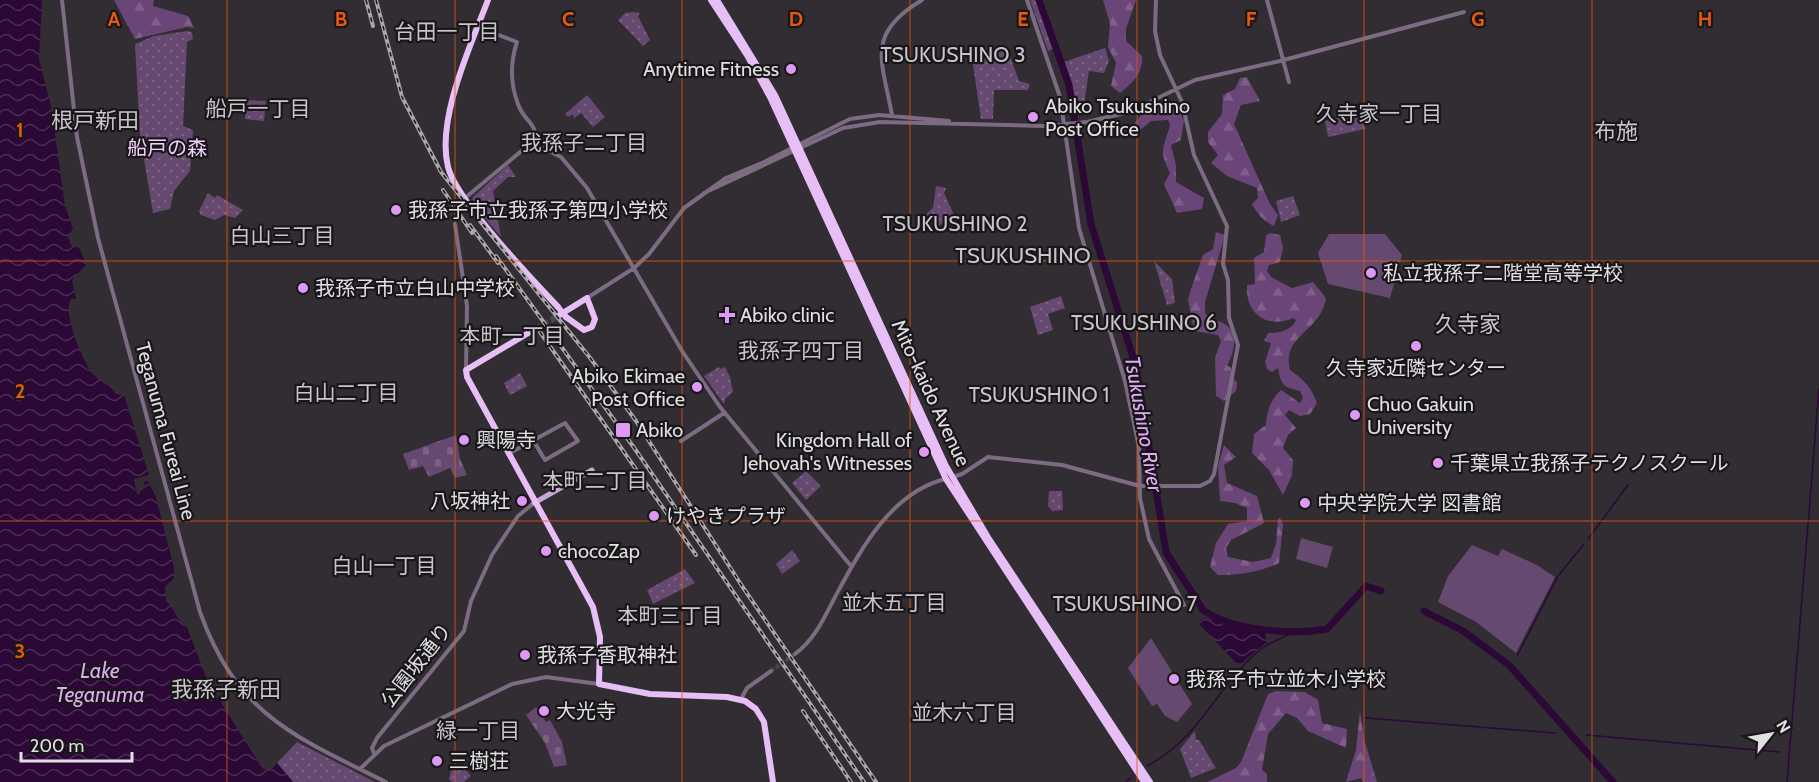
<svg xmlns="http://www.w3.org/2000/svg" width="1819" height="782" font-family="Cabin,'Noto Sans JP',sans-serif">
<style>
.forest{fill:url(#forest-firs)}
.cemetery{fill:url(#cemetery-stones)}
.park{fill:url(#park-dots)}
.garden{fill:#664970}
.water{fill:url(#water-waves)}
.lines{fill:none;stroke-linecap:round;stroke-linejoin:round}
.stream{stroke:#2c0837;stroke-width:1.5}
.river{stroke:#2c0837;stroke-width:7}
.minor-tunnel{stroke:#4b484c;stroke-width:4;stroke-dasharray:4 2;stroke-linecap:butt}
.highway-tunnel{stroke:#4b484c;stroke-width:6;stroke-dasharray:6 3;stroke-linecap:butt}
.minor{stroke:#7c6b82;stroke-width:4}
.major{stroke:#caa7d6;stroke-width:5}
.highway{stroke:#e8bef7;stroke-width:6}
.rail-casing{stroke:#aaa7ab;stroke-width:4}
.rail{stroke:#181619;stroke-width:1.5;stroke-dasharray:4.5;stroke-linecap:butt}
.highway-bridge{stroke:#e8bef7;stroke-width:6}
.grid{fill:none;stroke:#e8590c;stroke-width:1.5;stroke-opacity:0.55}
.poi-dot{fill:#dd99f3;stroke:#181619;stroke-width:2}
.labels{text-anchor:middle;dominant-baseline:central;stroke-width:4.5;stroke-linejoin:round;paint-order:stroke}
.poi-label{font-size:20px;fill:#e1dfe2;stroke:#181619;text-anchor:start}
.park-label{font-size:20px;fill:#f3d0fe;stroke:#181619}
.street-label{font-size:20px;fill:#e1dfe2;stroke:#181619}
.neighbourhood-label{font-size:21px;fill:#c9c4ca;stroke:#181619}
.water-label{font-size:21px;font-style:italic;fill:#e2a9f5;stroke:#181619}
.quarter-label{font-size:22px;fill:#c9c4ca;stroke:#181619}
.grid-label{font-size:20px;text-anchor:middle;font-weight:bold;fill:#e8590c;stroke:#181619;stroke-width:4.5;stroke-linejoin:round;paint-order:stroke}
</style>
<defs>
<pattern id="forest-firs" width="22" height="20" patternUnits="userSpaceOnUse" patternTransform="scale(1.5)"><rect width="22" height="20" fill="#6a4577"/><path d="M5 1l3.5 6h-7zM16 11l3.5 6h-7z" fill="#7f5f8a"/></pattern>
<pattern id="cemetery-stones" width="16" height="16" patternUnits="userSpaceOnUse" patternTransform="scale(1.5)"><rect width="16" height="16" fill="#664970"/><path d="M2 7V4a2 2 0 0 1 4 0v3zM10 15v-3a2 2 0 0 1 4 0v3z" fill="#7c6384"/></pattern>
<pattern id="park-dots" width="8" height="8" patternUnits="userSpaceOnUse" patternTransform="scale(1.5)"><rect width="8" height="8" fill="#664970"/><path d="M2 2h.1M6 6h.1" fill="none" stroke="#7c6384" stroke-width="1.8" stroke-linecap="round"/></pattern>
<pattern id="water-waves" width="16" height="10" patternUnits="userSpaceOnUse" patternTransform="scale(1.5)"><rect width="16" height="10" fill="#2c0837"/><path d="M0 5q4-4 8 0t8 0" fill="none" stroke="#4a2c54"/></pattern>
</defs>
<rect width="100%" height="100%" fill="#312d32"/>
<!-- forest -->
<path class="forest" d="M114,0H154L153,6L188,16L194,28L187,27L135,39Z
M1103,0H1136L1126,29V41L1142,56C1143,74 1133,82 1120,93L1111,86L1116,63L1108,47L1110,24Z
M1247,77L1260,101L1241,105L1234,124L1270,204L1278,215L1274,226C1265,222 1257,214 1252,204L1258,198L1257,188L1227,176L1211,163L1218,155L1208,142V132L1222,114L1223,95L1235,89L1240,78Z
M1166,105L1179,112L1184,120L1181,140L1171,145L1176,165V182L1204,198L1202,209L1177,213L1164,184L1170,173C1158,149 1164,148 1170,125L1168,120L1151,121L1132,137L1129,131L1146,108Z
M1216,232L1225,235L1205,302V313C1211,320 1213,319 1221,322C1240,330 1235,352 1227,365L1231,368L1232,376L1237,383L1236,391L1224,401L1216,396L1215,358L1221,341L1218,335L1194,331L1188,300L1191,289L1203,255L1213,249Z
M1270,233L1280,235L1283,248L1280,262L1269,265L1267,271L1271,277L1292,288L1313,282L1326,298C1321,332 1281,335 1290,370C1303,379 1312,388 1317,403L1310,414L1300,416L1289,410L1285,415L1296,428L1288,435L1283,448L1293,460L1292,475L1283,495L1269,470L1252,453L1254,434L1266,425C1267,411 1270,400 1281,390L1300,403L1303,398L1300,391C1283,387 1281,385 1278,368L1272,372L1267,369L1265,362L1271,343L1264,341L1268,333C1279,333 1291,331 1296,320L1293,318C1268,329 1245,315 1247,285L1255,284L1254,258L1264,252L1266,236Z
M1224,445L1236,457L1224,465L1227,483L1257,496L1264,523L1231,540L1226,548L1228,557L1253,562L1271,558L1276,544L1278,519L1280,518L1283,524L1279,563C1259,572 1240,575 1218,575L1210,567L1216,543L1228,524L1247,521V508L1235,503L1220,501L1218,466Z
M1276,691L1305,692L1318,700L1322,723L1347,729L1346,748L1308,731L1297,718L1286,713L1268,734L1262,770L1267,774V782H1207L1236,768L1241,762L1268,694Z
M1360,711L1364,739L1377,782H1363L1361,778L1346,782L1356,750Z"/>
<!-- cemetery -->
<path class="cemetery" d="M456,435L460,459L467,475L455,478L450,468L429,477L423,466L409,470L403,454Z
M536,707L546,722L550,720L562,742L567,765L554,767L545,743L526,715Z"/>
<!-- park -->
<path class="park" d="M1030,0H1037L1054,48L1048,51Z
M634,12L640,13L638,16L650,40L643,46L618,20L625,13Z
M187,31L192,32L193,39L187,42L183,126L193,130L190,171L174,191L170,209L153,213L140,135L135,44L154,36Z
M1004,46L1007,48L1019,81L1030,84L1028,90H994L993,119H981L971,51Z
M1105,48L1109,61L1104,73L1089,71L1084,104L1076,105L1064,62Z
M587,95L605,117L593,127L581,113L574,118L573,114L568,117L565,114Z
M246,100L266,101L264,121L245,119Z
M1360,112L1365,129L1328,137L1325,121Z
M508,165L516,177H508L493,191L501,237L472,203L473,197Z
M936,186L946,188L944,193L954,215L937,227L926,214L933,208Z
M208,193L215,198L217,195L243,210L235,218L224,215L215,220L201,215L199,211Z
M1293,196L1300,215L1281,222L1276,201Z
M1154,261L1172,279L1175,303L1167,305Z
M1061,296L1065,308L1048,314L1053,330L1038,335L1030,307Z
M719,367L721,369L725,367L730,377L733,392L725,399L724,404L704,376Z
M520,373L527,386L510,395L504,383Z
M806,471L821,486L806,500L792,483Z
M1049,491H1062L1063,510L1052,511L1048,506Z
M792,550L800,561L782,574L776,564Z
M685,569L695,583L653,604L647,590Z
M1195,731L1196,740H1199L1216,768L1191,778L1180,749Z
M297,742L375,782H293L277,763Z
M461,764L471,776L464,782H452L449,779L451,771Z"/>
<!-- garden -->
<path class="garden" d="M1329,234H1385L1402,255L1390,298L1328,284L1318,253Z
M1301,538L1333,547L1327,568L1296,559Z
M1472,545L1498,556L1502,549L1537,565L1555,577L1516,653L1476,622L1438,602L1448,576Z
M1151,638L1192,704L1177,722L1165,716L1157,704L1152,706L1128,668Z"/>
<!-- water -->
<path class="water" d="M0,0H42L39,59L51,106L65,206L73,228L68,237L71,245L80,249L86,265L72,280L76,299H71C62,312 83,361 92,373C99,382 110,384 116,394L124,395L149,475L134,479L137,494H140L139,490L145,488L144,482L148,481L156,497L174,568V578L165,587L166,601C175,608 177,623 187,627L207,680L262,768L270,771L277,763L293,782H0Z
M1205,618L1265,632L1267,642L1242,663H1236L1200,625L1199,621Z"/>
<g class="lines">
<!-- stream -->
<path class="stream" d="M1588,539L1628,485
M1517,656L1558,576L1584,544
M1366,718L1555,733
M1586,735L1780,752
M1147,766C1202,737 1216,686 1261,649C1270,642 1280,639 1290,634
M1126,782L1131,778
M1787,782L1819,389"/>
<!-- river -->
<path class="river" d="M1039,0L1069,85L1091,224L1136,367L1166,552L1203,610C1233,631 1292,635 1327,629L1366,586L1381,591
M1424,611L1463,631L1509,665L1613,782"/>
<!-- minor-tunnel -->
<path class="minor-tunnel" d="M771,671L795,654"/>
<!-- highway-tunnel -->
<path class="highway-tunnel" d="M535,329L558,316"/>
<!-- minor -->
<path class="minor" d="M62,0L77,137L98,238L200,612C237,715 295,737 386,782
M1027,0L1060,97L1079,228L1125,381L1139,447L1140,498L1149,539L1184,605
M1267,0L1289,82
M478,27L517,42C510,63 510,83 518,104C525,124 537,119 536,146
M892,115C882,60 865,34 922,0
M704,193L843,128L880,122L1044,126L1087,122L1129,112L1195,80L1280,61L1464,12
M465,198L525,148L541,147L561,157L587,188L682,351L720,407L851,566
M455,224L467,306L466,369
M587,298L634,268L649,254L684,208L726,178L764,162L850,119L879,115L949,121
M681,441L724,413
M508,454L565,423L578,441L545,460L533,440
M953,477L962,474L988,457L1062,465L1140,486H1200L1210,481L1214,474L1238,345L1229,318L1228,280L1223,264L1227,226L1194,155L1182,102L1160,55L1155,31L1156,0
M795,654C815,639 824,618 835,597C860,551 890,493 945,479
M741,699L747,688L771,671
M374,753L372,748L377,738L464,631L471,601L492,555L518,516L534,503
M360,769L384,746L512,684L546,677L599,684"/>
<!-- major -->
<path class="major" d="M534,503L592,470"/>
<!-- highway -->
<path class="highway" d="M488,0C471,45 436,119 448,167C456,200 532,279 558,307
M711,0L747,55L770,97L946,479L1144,782
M717,0L775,95L946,466L989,539L1150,782
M558,316L587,298L595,319L592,327L584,330L566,317
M535,329L466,370L467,377L593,607L600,637L599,684L650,694L727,697L745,701L756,709L764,722L773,782"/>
<!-- rail casing -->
<g class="rail-casing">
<path id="rail" d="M366,0L373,26
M376,0L402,97L441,172L591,359L636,421L742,586L876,782
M443,190L472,233
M470,225L498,263
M496,256L635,449L864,782
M540,332L696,555
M803,711L851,782"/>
</g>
<!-- rail -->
<use href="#rail" class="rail"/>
<!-- highway-bridge -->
<path class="highway-bridge" d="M558,307L566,317"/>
</g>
<!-- grid -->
<path class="grid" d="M227,0V782M455,0V782M682,0V782M910,0V782M1137,0V782M1364,0V782M1592,0V782M0,261H1819M0,521H1819"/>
<!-- markers -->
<g class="poi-dot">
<circle cx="791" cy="69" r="6"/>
<circle cx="1033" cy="117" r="6"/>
<circle cx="396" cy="210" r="6"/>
<circle cx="1371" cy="273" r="6"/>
<circle cx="303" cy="288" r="6"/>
<path d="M724 306h6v6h6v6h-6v6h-6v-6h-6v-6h6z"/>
<circle cx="1416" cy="346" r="6"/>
<circle cx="697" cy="387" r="6"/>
<circle cx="1355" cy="415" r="6"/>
<rect x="615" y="422" width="16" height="16" rx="3"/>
<circle cx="464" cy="440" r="6"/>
<circle cx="924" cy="452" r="6"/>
<circle cx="1438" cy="463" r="6"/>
<circle cx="522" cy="501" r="6"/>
<circle cx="1305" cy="503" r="6"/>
<circle cx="654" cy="516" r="6"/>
<circle cx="546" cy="551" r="6"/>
<circle cx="525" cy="655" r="6"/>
<circle cx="1174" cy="679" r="6"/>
<circle cx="544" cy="711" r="6"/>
<circle cx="437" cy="761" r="6"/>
</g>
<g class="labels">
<!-- poi labels -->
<g class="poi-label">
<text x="779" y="69" text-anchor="end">Anytime Fitness</text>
<text x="1045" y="106">Abiko Tsukushino<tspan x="1045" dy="23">Post Office</tspan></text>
<text x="408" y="210">我孫子市立我孫子第四小学校</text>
<text x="1383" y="273">私立我孫子二階堂高等学校</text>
<text x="315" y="288">我孫子市立白山中学校</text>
<text x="740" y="315">Abiko clinic</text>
<text x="1416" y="368" text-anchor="middle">久寺家近隣センター</text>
<text x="685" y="376" text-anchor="end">Abiko Ekimae<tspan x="685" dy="23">Post Office</tspan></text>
<text x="1367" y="404">Chuo Gakuin<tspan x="1367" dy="23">University</tspan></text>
<text x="636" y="430">Abiko</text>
<text x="476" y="440">興陽寺</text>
<text x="912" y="440" text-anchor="end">Kingdom Hall of<tspan x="912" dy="23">Jehovah's Witnesses</tspan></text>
<text x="1450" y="463">千葉県立我孫子テクノスクール</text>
<text x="510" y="501" text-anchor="end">八坂神社</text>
<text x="1317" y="503">中央学院大学 図書館</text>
<text x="666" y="516">けやきプラザ</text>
<text x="558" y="551">chocoZap</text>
<text x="537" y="655">我孫子香取神社</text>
<text x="1186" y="679">我孫子市立並木小学校</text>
<text x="556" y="711">大光寺</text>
<text x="449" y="761">三樹荘</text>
</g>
<!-- park labels -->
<g class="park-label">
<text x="167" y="148">船戸の森</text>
</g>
<!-- street labels -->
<g class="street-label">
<text transform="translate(931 393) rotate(65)">Mito-kaido Avenue</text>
<text transform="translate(166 431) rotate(75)">Teganuma Fureai Line</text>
<text transform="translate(416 665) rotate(-52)">公園坂通り</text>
</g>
<!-- neighbourhood labels -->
<g class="neighbourhood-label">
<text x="447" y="31">台田一丁目</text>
<text x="953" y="54">TSUKUSHINO 3</text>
<text x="258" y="108">船戸一丁目</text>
<text x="1379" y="113">久寺家一丁目</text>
<text x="584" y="142">我孫子二丁目</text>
<text x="955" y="223">TSUKUSHINO 2</text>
<text x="282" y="235">白山三丁目</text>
<text x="1144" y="322">TSUKUSHINO 6</text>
<text x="512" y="335">本町一丁目</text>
<text x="801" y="350">我孫子四丁目</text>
<text x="346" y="392">白山二丁目</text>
<text x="1039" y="394">TSUKUSHINO 1</text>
<text x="595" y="480">本町二丁目</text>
<text x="384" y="565">白山一丁目</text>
<text x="894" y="602">並木五丁目</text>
<text x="1125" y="603">TSUKUSHINO 7</text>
<text x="670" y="615">本町三丁目</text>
<text x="964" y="712">並木六丁目</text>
<text x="478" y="730">緑一丁目</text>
</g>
<!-- water labels -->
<g class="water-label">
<text transform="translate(1144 424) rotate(80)">Tsukushino River</text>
<text x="100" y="670">Lake<tspan x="100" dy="24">Teganuma</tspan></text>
</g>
<!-- quarter labels -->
<g class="quarter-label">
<text x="95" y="120">根戸新田</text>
<text x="1616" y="131">布施</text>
<text x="1023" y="255">TSUKUSHINO</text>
<text x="1468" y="324">久寺家</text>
<text x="226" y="689">我孫子新田</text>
</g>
</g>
<g class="grid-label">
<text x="114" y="26">A</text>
<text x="341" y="26">B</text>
<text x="568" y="26">C</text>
<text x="796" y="26">D</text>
<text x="1023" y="26">E</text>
<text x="1251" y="26">F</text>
<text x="1478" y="26">G</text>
<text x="1705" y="26">H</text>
<text x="20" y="137">1</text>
<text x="20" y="398">2</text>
<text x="20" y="658">3</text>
</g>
<!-- north arrow -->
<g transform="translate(1771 734) rotate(59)" stroke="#181619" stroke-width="4.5" paint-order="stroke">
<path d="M0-4.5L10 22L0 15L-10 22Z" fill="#e1dfe2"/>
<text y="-9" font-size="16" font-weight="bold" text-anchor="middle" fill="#e1dfe2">N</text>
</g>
<!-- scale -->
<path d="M21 752v9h111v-9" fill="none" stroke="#e1dfe2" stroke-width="3"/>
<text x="30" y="752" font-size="18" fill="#e1dfe2" stroke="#181619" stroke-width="4.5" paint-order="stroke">200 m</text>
</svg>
